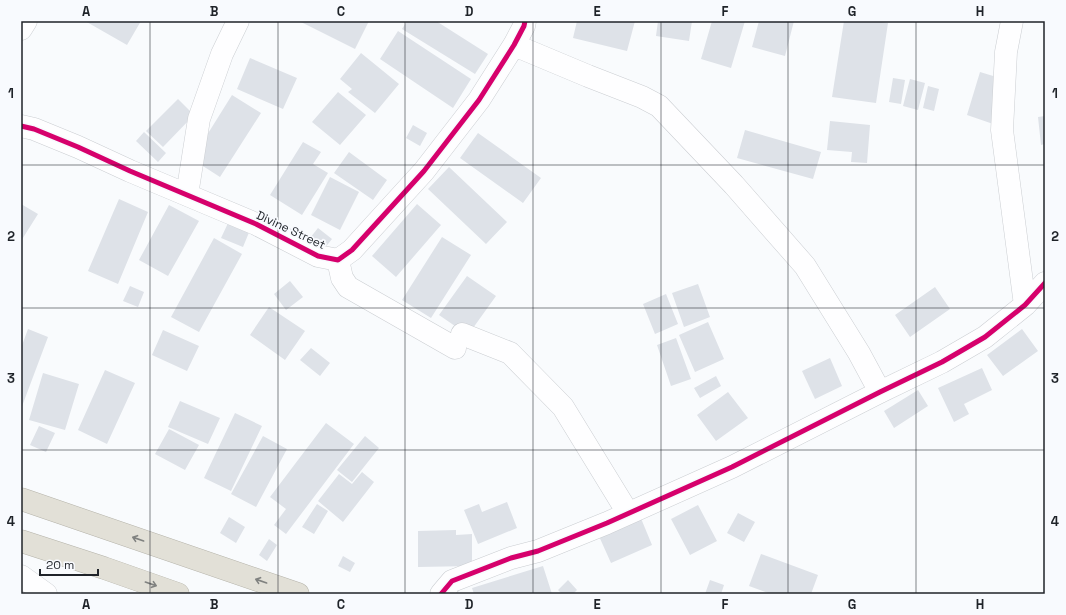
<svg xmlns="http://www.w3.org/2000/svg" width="1066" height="615" font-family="'Space Grotesk',sans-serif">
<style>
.building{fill:#dee2e8}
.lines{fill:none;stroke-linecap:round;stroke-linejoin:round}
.minor-casing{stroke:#cbced2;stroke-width:23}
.highway-casing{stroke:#b5b3aa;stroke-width:23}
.minor{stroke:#fefeff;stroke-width:22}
.highway{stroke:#e2e0d7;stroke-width:22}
.cycleway-casing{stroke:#f8fafe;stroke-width:8}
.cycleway{stroke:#d6006c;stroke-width:5}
.oneway{stroke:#808280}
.grid{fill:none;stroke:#1f2329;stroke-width:1;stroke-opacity:0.55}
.labels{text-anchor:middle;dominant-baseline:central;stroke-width:3.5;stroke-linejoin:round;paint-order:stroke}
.street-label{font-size:12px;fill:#1f2329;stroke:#f8fafe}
.neatline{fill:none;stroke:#1f2329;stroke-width:1.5}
.grid-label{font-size:13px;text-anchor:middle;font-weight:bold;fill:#1f2329}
</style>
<rect width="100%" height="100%" fill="#f9fbfd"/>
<!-- building -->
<path class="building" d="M85,21H141L127,45Z
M299,21H369L355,49Z
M407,21H436L488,54L475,74L402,29Z
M577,21H635L627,51L573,38Z
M658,21H692L689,41L656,36Z
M712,21H745L731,68L701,59Z
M759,21H794L785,56L752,47Z
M844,21H875L888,23L876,103L832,97Z
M398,31L471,79L453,108L380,59Z
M361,53L399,84L375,113L348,92L352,89L340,79Z
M250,58L297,78L283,109L237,89Z
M980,72L1013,82L999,126L967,115Z
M893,78L905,80L901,104L889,102Z
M910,79L925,83L918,110L903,106Z
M928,86L939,89L934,111L923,108Z
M338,92L366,115L340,145L312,122Z
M232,95L261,113L220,177L192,159Z
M178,99L194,115L163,147L146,131Z
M1045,116V144L1041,145L1038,117Z
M830,121L870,125L867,163L851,162L852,152L827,150Z
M413,125L427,133L420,146L406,138Z
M745,130L821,152L813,179L737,158Z
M144,132L166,153L158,162L136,141Z
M478,133L541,178L523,203L460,158Z
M303,142L321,152L313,164L328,173L302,215L270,195Z
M349,152L387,180L373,200L334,173Z
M449,167L507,222L486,244L428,189Z
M330,177L359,192L340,230L311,215Z
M119,199L148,212L118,284L88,271Z
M21,204L38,214L21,241Z
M417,204L441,225L396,277L372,256Z
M169,205L199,221L168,276L139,260Z
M229,221L250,230L243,247L221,238Z
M318,228L332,239L324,249L310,238Z
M442,237L471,255L431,318L402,300Z
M214,238L242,254L199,332L171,317Z
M467,276L496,296L468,335L439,315Z
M290,281L303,297L286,310L274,294Z
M698,284L710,317L684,327L672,293Z
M130,286L144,292L138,307L123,301Z
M935,287L950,309L910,337L895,315Z
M666,294L678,324L655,334L643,304Z
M269,307L305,331L285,360L250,335Z
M708,322L724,359L695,372L679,335Z
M28,329L48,337L21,409V348Z
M1022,329L1038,351L1003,376L987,355Z
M163,330L199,346L187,371L152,355Z
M676,338L691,379L671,386L657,345Z
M311,348L330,363L320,376L300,360Z
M830,358L842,386L815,399L802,371Z
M982,368L992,390L964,404L969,414L954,422L938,388Z
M105,370L135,383L107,444L78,430Z
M43,373L79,384L65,430L29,420Z
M716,376L721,386L700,398L694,388Z
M918,390L928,406L894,428L884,411Z
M728,392L748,418L716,441L697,415Z
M180,401L220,418L208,444L168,427Z
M235,413L262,426L231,491L204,478Z
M326,423L354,444L286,534L274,525L286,509L270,497Z
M39,426L55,433L46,452L30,445Z
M169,429L199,445L185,470L155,454Z
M263,436L287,449L256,507L231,494Z
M365,436L379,448L352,482L337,470Z
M362,472L374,482L343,522L318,501L339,474L352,484Z
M507,502L517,528L478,544L464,510L479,504L482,512Z
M317,504L328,511L314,534L302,527Z
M698,505L717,541L690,555L671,519Z
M738,513L755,522L744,542L727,533Z
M640,516L652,545L611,563L598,534Z
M229,517L245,527L236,543L220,533Z
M456,530V535L472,534V566L418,567V531Z
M269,539L277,545L267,561L259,555Z
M761,554L818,575L811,594H771L749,586Z
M343,556L355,563L350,572L338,566Z
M543,566L552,594H474L472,588Z
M568,580L577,590L573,594H562L558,590Z
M710,580L724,585L721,594H705Z"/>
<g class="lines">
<!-- minor casing -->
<g class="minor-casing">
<path id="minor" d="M1012,21L1006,52L1002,130L1025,305
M21,29L26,21
M514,45L588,76L642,97L659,106L734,185L805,266L859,353L880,392
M21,126L34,129L78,147L130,171L256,224L318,256L338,260L352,250L424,171L479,100L514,45L524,26L525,21
M187,195L199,119L222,54L238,21
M338,260L342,278L348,287L455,348
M462,334L510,353L563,407L628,513
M21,576L46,594
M441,594L452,581L511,558L538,551L607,523L732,467L880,392L942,362L985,337L1025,305L1045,283"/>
</g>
<!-- highway casing -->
<g class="highway-casing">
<path id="highway" d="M21,499L298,594
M21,541L104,568L178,594"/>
</g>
<!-- minor -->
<use href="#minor" class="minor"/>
<!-- highway -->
<use href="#highway" class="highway"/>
<!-- cycleway casing -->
<g class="cycleway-casing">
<path id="cycleway" d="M21,126L34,129L78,147L130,171L256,224L318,256L338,260L352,250L424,171L479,100L514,45L524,26L525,21
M441,594L452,581L511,558L538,551L607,523L732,467L880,392L942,362L985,337L1025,305L1045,283"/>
</g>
<!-- cycleway -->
<use href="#cycleway" class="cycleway"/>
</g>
<!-- one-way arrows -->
<defs><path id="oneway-shaft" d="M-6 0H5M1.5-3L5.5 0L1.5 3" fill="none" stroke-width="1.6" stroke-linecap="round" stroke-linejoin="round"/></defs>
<g class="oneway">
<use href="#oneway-shaft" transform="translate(138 539) rotate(-161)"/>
<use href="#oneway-shaft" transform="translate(261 581) rotate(-161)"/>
<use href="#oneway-shaft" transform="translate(151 584) rotate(19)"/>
</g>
<!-- grid -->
<path class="grid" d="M150,21V594M278,21V594M405,21V594M533,21V594M661,21V594M788,21V594M916,21V594M21,165H1045M21,308H1045M21,450H1045"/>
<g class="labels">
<!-- street labels -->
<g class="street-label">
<text transform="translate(291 230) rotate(25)">Divine Street</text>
</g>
</g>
<!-- border -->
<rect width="1066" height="615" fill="none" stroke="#f8fafe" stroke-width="44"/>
<!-- scale -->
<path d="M40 569v6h58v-6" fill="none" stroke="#1f2329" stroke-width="2"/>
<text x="46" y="569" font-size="12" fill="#1f2329" stroke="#f8fafe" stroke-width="3" paint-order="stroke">20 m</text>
<rect x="22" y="22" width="1022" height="571" class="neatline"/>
<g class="grid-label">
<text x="86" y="16">A</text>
<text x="214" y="16">B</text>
<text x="341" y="16">C</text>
<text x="469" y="16">D</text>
<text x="597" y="16">E</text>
<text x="725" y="16">F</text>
<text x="852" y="16">G</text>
<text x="980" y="16">H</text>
<text x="11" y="98">1</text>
<text x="1055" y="98">1</text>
<text x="11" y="241">2</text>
<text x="1055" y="241">2</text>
<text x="11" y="383">3</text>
<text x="1055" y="383">3</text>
<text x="11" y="526">4</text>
<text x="1055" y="526">4</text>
<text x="86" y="609">A</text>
<text x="214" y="609">B</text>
<text x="341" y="609">C</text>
<text x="469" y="609">D</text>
<text x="597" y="609">E</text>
<text x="725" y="609">F</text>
<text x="852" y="609">G</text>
<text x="980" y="609">H</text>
</g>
</svg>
